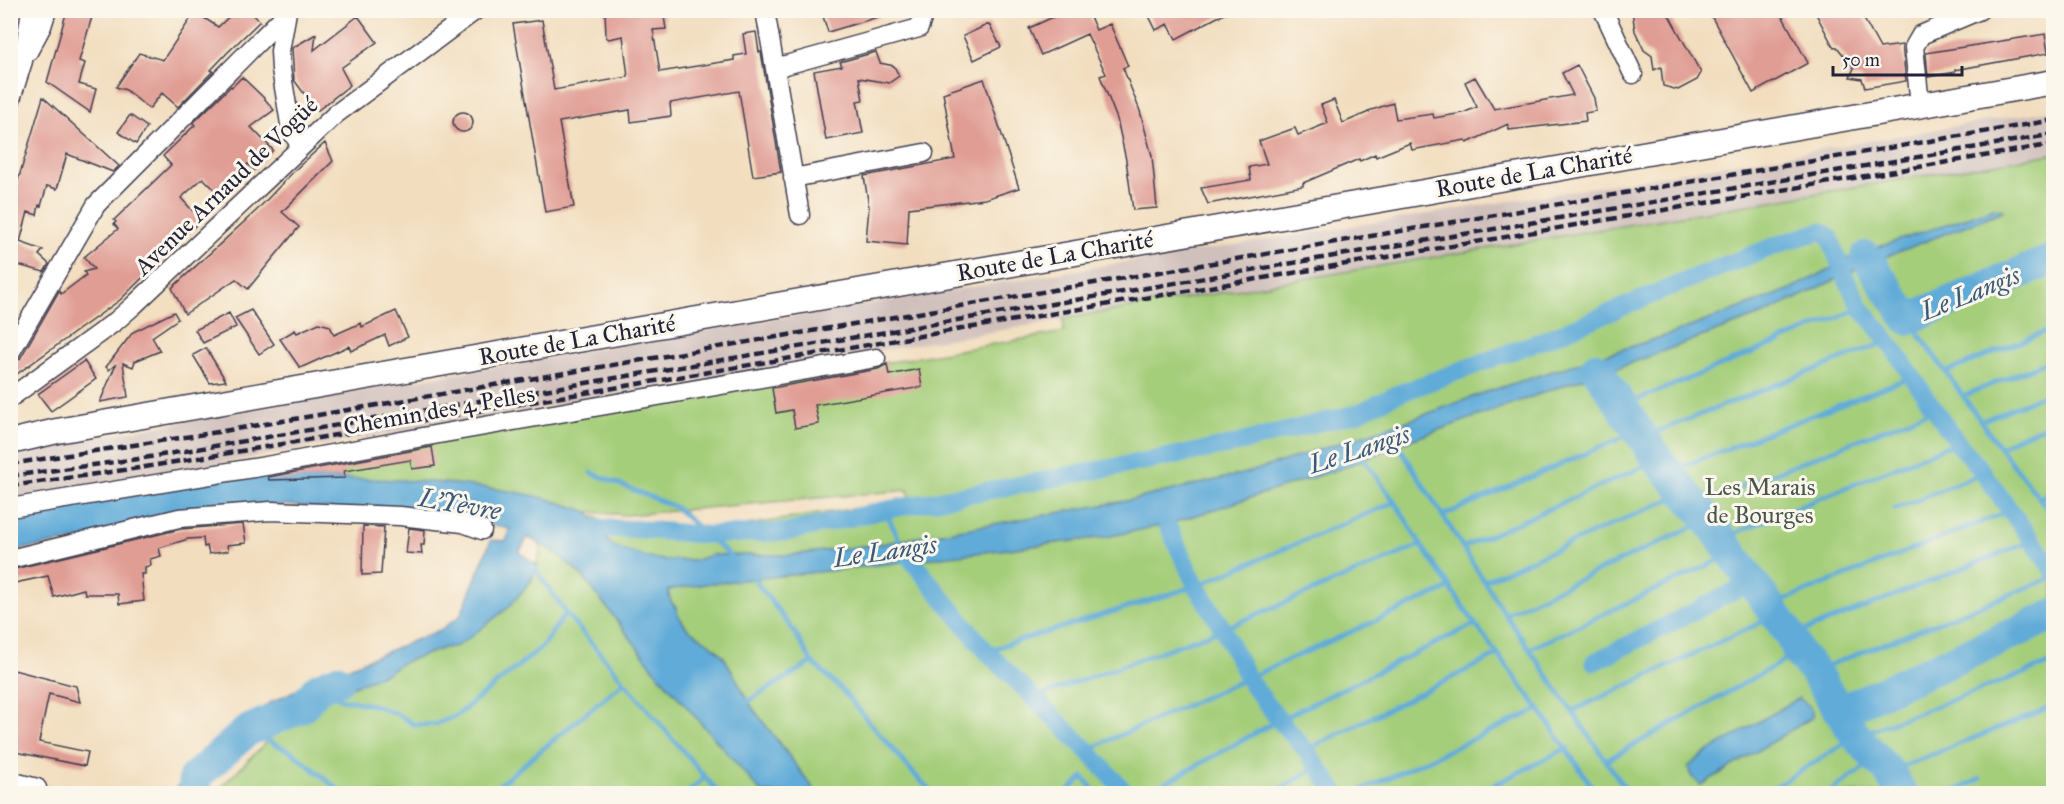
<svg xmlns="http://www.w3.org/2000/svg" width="2064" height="804" font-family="'IM FELL Great Primer',serif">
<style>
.industrial{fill:#d0c0bc}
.green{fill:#a5ce7a;stroke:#64785a;stroke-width:1.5;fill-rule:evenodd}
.water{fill:#60abd8;stroke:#41668a;stroke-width:1.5}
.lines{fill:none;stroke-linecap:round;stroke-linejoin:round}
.stream{stroke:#60abd8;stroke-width:5}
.canal{stroke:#60abd8;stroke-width:18}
.river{stroke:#60abd8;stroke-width:32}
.building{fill:#e09d94}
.minor-casing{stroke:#413e4f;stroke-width:21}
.major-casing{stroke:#413e4f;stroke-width:27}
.minor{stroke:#fff;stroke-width:18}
.major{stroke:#fff;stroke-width:24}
.rail{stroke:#22223b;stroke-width:4.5;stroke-dasharray:9 4.5;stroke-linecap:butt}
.labels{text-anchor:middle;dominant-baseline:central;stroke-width:6;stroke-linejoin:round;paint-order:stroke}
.street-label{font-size:24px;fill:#22223b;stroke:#fbf7ec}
.park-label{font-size:24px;fill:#49564e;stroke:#fbf7ec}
.water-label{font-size:26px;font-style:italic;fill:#3b597a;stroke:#fbf7ec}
</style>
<rect width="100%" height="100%" fill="#fbf7ec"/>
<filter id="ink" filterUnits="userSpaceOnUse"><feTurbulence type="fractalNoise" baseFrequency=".0167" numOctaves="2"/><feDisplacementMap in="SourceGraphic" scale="12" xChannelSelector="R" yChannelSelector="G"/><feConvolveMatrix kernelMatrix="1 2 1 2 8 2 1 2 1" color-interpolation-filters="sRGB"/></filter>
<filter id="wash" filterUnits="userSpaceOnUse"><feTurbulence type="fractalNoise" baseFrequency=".008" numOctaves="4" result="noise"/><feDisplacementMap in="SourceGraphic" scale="24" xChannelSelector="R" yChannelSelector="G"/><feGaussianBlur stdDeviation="1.35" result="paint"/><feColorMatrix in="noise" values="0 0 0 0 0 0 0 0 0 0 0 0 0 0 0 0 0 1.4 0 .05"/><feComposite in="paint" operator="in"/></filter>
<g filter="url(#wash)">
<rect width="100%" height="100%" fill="#f2debf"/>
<!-- industrial -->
<path class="industrial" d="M2053,110V154L685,383L11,499V452L661,337L1578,190Z"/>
<!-- green -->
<path class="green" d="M2053,154V793L214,794L302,707L476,623L532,581L539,554L541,555L534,506L280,479L278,467L1064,332L1063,319ZM908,490L910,500L721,529L620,526L578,511L626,515Z"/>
<!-- water -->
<path class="water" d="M1994,208L2001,209L2003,211L1870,263L1766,313L1615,369L1590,376L1408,441L1348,466L1169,524L1106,537L827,571L705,584L668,590L670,600L677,609L678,615L687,628L712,645L724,657L752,707L817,793H762L657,673L584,578L559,555L528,537L519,552L538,566L529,583L509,607L469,638L457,646L444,648L402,663L387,673L291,711L225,765C211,768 200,783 193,793H172L195,764L268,704L294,691L320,683L332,674L440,630L460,616L491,540L506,541L510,529L477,522L285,505L11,551V514L278,467L280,479C361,477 452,479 531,495C551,499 570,506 589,512L608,541L615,547L650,558L665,560H696L712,555H791L879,544L1131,500L1250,472L1413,419L1486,392L1671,334L1786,291L1829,270L1855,255Z
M1799,698L1810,707L1813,717L1701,785L1691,776L1688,767L1705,753Z"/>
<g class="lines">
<!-- stream -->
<path class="stream" d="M1908,319L2000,448L2054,517
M1946,372L2054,328
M1963,396L2054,359
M1622,406L1861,308
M1981,421L2054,391
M1643,437L1888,341
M1395,440L1505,614L1629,794
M2000,448L2016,438L2054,423
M1359,453L1395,502L1421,545L1475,624L1539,709L1597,794
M1668,472L1913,376
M592,473L675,507L735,560
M2039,498L2054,491
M1695,505L1935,409
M1895,509L1983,473
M885,510L901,544
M1442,516L1637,431
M1721,539L1957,442
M1464,547L1658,460
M531,567L536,570L566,613L705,777L686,794
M751,575L793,630L812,662L840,688L915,775L934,794
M1486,580L1684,493
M1769,606L2009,511
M1505,614L1708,520
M1791,636L2032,541
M1529,649L1732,554
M986,651L1196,586L1395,502
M1814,671L2054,577
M327,692L341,699L373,705L397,714L415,725L436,724L457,715L541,648L566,613
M1033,698L1223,629L1421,545
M745,703L812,662
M1572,711L1775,616
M253,734L292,752L344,794
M2053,743L2054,742
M1087,750L1451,587
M1306,750L1497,655
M1607,760L1798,653
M1889,772L2054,706
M705,777L720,794
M488,794L624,682
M1065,794L1083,777L1097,794
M1145,794L1279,720L1475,624
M1272,794L1317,767
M1330,794L1335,791
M1353,794L1539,709
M1476,794L1567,748
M1580,794L1593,787
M1764,794L1856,736L2054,662
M1827,794L1876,759
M1900,794L1901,792
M1948,794L1980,779
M2042,794L2054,788"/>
<!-- canal -->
<path class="canal" d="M1161,511L1196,586L1223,629L1248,679L1279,720L1306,750L1337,794
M575,528L636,529L708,535L788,532L885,510L1226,446L1358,413L1395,395L1551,337L1695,277L1785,242L1821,231L1830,237L1841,269L1861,308L1888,341L1957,442L1978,466L2054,571
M904,551L986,651L1087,750L1127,794
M1594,662L1752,582"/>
<!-- river -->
<path class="river" d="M1866,257L1908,319L2054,259
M1596,368L1658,460L1708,520L1791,636L1798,653L1814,671L1856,736L1889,772L1902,794
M1840,711L2054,615
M196,794L194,778L247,731L302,707L318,688L338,680"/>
</g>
<g id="blocks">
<!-- building -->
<path class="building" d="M67,10H94L79,61L85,63L79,84L96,89L90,112L47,82Z
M236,10H248L260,21L227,53L211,70L213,71L178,107L162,93L149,109L126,90L116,87L139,53L163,60L195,12L218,27Z
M605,10H663L666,29L653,30L660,72L734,60V56L746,54L743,34L756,32L759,52H761L781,172L753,176L739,91L670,103L671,116L631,122L630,110L559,122L574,207L545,212L513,24L542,20L554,90L628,77L623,36L609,39L606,37Z
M821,10H888V14L828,32Z
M1069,10H1087L1096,30L1110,24L1128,66L1123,68L1140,111L1152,156L1157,208L1133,210L1126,160L1117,119L1100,76L1106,74L1087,34L1041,55L1029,28Z
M1160,10H1231L1176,39L1168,24L1156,30L1149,16Z
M1632,10H1666L1701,73L1697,80L1678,90L1663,86L1661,67L1654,70L1652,56L1644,50L1635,31Z
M1708,10H1779L1808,63L1753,93Z
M1814,10H1859L1880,48L1902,45L1906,81L1865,88L1862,79L1850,77L1854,68L1837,47L1834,48Z
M358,16L377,42L341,68L350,85L317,111L294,80L292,48L316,34L314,50Z
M989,24L1001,47L974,60L963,36Z
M2045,34L2048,53L1955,70V72L1928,77L1926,53Z
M876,52L880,63L894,66L899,76L889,83L859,78L863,100L857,101L863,133L826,140L814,71L842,66L840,62Z
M1577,65L1594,98L1596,111L1585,113L1586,121L1509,130L1508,124L1467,143L1465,140L1412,150L1410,143L1376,157L1375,154L1360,161L1359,159L1303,183V186L1208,204L1201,188L1251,180L1249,167L1267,164L1259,141L1295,128L1298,135L1328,123L1321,105L1334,100L1343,123L1369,112L1368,111L1393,103L1396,119L1433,114L1434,118L1463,113L1477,107L1465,82L1475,77L1494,109L1573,95L1562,73Z
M242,77L264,98L274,110L251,127L273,150L254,170L248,164L218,193L203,178L181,198L201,220L120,300L10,379V364L20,359L59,291L61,294L86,275L84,272L94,269L84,257L118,229L114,224L116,222L114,220L171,165L163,156L195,125L193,123L231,86L232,87Z
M984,79L1019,188L985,199L909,208L907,245L866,241L869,207L864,176L955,159L943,93Z
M43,97L119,166L113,172L67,154L57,189L47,186L41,206L39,205L37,215L28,212L20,242L43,250L39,255L49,264L44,272L10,263V207Z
M453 122a10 10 0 1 1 20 0a10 10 0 1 1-20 0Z
M130,115L147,127L136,144L118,132Z
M325,143L333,161L282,212L299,227L265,268L248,289L236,279L185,314L172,288L257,210L297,168Z
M251,310L274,344L259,354L235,318Z
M396,311L408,337L389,346L385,335L351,351L349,346L300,368L280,339L295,330L297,333L319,323L330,326L334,335L361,323L362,327Z
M174,312L178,319L152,337L160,351L135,361L133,367L123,363L128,397L100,402L116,364L109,370L106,367L133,332Z
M229,313L236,327L203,343L195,330Z
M206,348L226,381L210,383L193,355Z
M84,361L96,379L51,411L38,394Z
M887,364L889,375L919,369L922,387L815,405L819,424L795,428L792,410L776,413L772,388L878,369Z
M432,447L435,466L412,469L410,460L344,471L345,478L269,480L268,477Z
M243,524L246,543L227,545L228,551L209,554L207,546L204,547L203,538L188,539L159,548L161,556L150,559L151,565L145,567V574H141L144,601L119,604L118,594H85L84,589L54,597L48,576L10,584V570L181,529Z
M363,526L384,527L381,574L362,575Z
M409,528L425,530L424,545H421L422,554L406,553Z
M10,669L76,686L80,702L49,694L39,742L88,752L85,766L10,751Z"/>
</g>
</g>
<g filter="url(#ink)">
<use href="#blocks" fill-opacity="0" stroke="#413e4f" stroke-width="1.5"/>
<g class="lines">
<!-- minor casing -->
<g class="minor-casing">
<path id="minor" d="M765,10L800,215
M1603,10L1633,74
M287,12L280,51L281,69L291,130L301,147
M28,52L42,26L47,10
M775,68L919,28L923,16L921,10
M10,102L23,61L31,10
M1920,105L1914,47L1921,35L1980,10
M793,178L924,153
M10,353L96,205L287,13
M10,398L116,321L133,306L336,114L476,10
M10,508L272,465L439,434L876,358
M10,559L179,518L271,511L400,516L463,523L482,530
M10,781L37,788"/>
</g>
<!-- major casing -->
<g class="major-casing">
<path id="major" d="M10,442L57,431L2054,82"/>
</g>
<!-- minor -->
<use href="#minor" class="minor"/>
<!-- major -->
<use href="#major" class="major"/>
<!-- rail -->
<path class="rail" d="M10,464L218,432L2054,120
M10,476L138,459L291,433L2054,134
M10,486L139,468L295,442L2054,144"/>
</g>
</g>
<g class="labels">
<!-- street labels -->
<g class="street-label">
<text transform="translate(1534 172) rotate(-10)">Route de La Charité</text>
<text transform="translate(226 186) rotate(-44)">Avenue Arnaud de Vogüé</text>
<text transform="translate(1055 256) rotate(-10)">Route de La Charité</text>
<text transform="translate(577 340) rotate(-10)">Route de La Charité</text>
<text transform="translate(439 410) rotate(-10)">Chemin des 4 Pelles</text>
</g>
<!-- park labels -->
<g class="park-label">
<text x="1760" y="487">Les Marais<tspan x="1760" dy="28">de Bourges</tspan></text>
</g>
<!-- water labels -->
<g class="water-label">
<text transform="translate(1970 293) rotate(-22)">Le Langis</text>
<text transform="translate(1359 449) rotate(-18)">Le Langis</text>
<text transform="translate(460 504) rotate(10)">L'Yèvre</text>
<text transform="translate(885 551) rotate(-8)">Le Langis</text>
</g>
</g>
<!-- margin -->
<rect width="2064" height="804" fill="none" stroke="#fbf7ec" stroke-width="36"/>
<!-- scale -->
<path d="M1833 66v9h129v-9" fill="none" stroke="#22223b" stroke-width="3"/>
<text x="1842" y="66" font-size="18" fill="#22223b" stroke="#fbf7ec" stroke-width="4.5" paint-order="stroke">50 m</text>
</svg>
